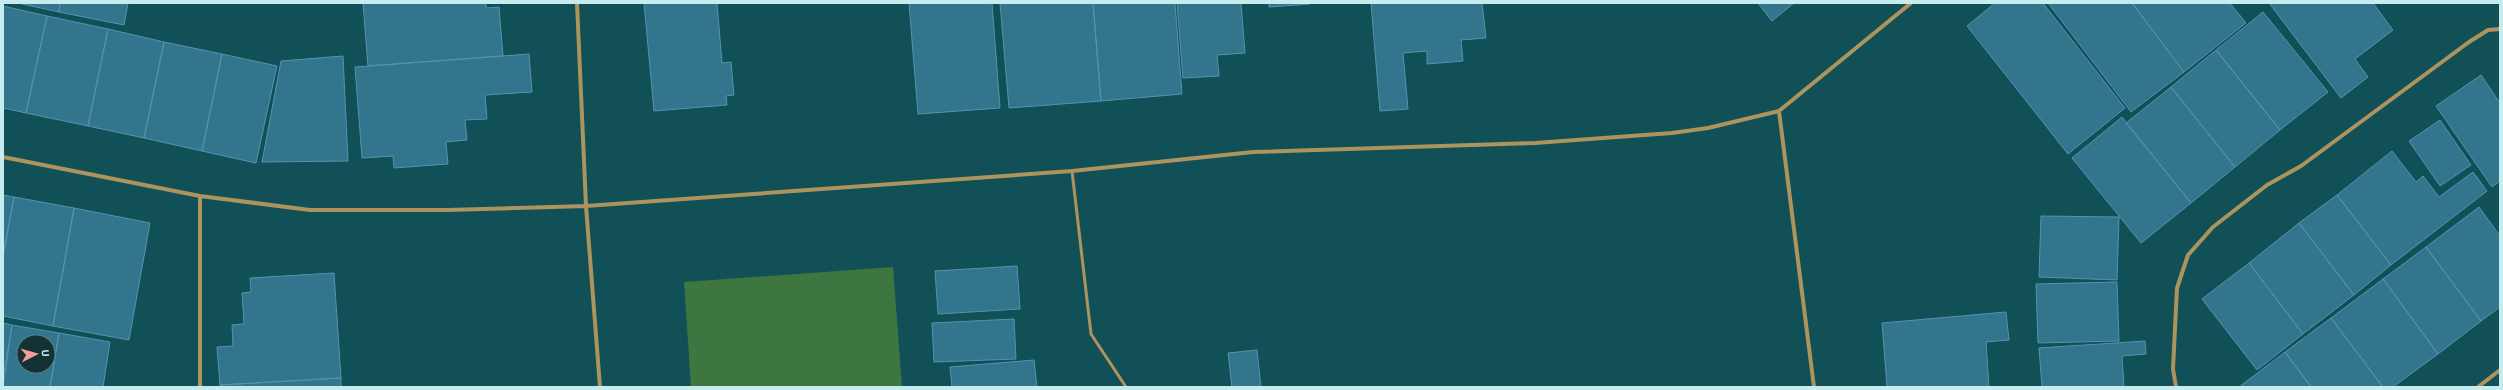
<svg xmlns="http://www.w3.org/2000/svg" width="2503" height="390" font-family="'Alegreya Sans',sans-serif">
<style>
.garden{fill:#3d7640}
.building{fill:#33758d;stroke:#5495ae;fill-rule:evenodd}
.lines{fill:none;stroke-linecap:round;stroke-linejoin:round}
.service{stroke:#ad935e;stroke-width:3}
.minor{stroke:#ad935e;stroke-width:4}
</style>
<rect width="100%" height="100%" fill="#115056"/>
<!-- garden -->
<path class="garden" d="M893,267L902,387H691L684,282Z"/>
<!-- building -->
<path class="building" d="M18,3H60L59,12Z
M60,3H128L124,25L59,12Z
M363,3H486V8L499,7L503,56L368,66Z
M644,3H717L722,63L731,62L734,95L726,96L727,105L654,111Z
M909,3H992L1000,108L918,114Z
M1000,3H1093L1101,101L1009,108Z
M1093,3H1175L1182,94L1101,101Z
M1177,3H1241L1245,53L1217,55L1219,76L1183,78Z
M1269,3H1310V4L1269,7Z
M1371,3H1482L1486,38L1461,40L1463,61L1427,64V51L1403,53L1408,109L1380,111Z
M1758,3H1794L1772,21Z
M1995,3H2043L2125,108L2068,154L1967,26Z
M2048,3H2132L2184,72L2131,112Z
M2132,3H2230L2246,23L2184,72Z
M2269,3H2373L2393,30L2355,59L2368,77L2341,98Z
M3,6L47,16L26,113L3,108Z
M2263,12L2328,92L2280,130L2216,50Z
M47,16L108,29L88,126L26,113Z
M108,29L164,42L144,138L88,126Z
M164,42L222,54L202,151L144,138Z
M2216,50L2280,130L2235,167L2171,87Z
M222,54L277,66L256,163L202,151Z
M529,54L532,92L485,95L487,119L465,120L467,140L446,142L448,164L394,168L393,156L362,158L355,67Z
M343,56L348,161L262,162L281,61Z
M2481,75L2500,103V181L2492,187L2436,106Z
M2171,87L2235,167L2191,203L2126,123Z
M2122,117L2191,203L2141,243L2072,158Z
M2440,120L2471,165L2440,186L2409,141Z
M2392,151L2416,182L2423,176L2439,197L2473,172L2487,191L2391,265L2337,195Z
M3,195L14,197L3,256Z
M2337,195L2391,265L2354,295L2299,223Z
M14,197L74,208L53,326L3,316V256Z
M2479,207L2500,236V307L2481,321L2426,247Z
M74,208L150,223L129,340L53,326Z
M2041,216L2119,217L2117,280L2039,277Z
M2299,223L2354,295L2303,334L2249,263Z
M2426,247L2481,321L2438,354L2383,279Z
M2249,263L2303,334L2257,370L2202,299Z
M1017,266L1020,309L938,314L935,271Z
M334,273L341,378L220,385L217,347L233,346L232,325L244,324L242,293L251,292L250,278Z
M2383,279L2438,354L2393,387H2383L2331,318Z
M2117,282L2119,341L2038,343L2036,284Z
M2006,312L2009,340L1986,342L1989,387H1887L1882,323Z
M2331,318L2383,387H2311L2285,352Z
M1014,319L1016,359L934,362L932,323Z
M3,323L12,325L3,379Z
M12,325L59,333L50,387H3ZM24,342H48V366H24Z
M59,333L110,342L103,387H50Z
M2145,341L2146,354L2122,356L2124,387H2042L2039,348Z
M1257,350L1261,387H1232L1228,353Z
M2285,352L2311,387H2239Z
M1034,360L1037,387H952L950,367Z
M341,378V387H220V385Z"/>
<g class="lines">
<!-- service -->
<path class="service" d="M1072,171L1091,334L1126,387"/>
<!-- minor -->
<path class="minor" d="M577,3L586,206L600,387
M3,157L200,196L310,210H447L586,206L1072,171L1253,152L1535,143L1672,133L1708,128L1779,111
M200,196V387
M1814,387L1779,111L1911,3
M2176,387L2173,369L2177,288L2188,255L2213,227L2267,185L2301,166L2469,42L2488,30L2500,29
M2478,387L2500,370"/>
</g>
<!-- border -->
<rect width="2503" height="390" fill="none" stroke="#c7ecf0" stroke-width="8"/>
<!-- north arrow -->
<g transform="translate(36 354) rotate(84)"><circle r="19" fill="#123236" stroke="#5a7c80"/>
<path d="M0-3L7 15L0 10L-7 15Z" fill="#f59c94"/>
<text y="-6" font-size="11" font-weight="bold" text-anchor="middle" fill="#c7ecf0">U</text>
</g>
</svg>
